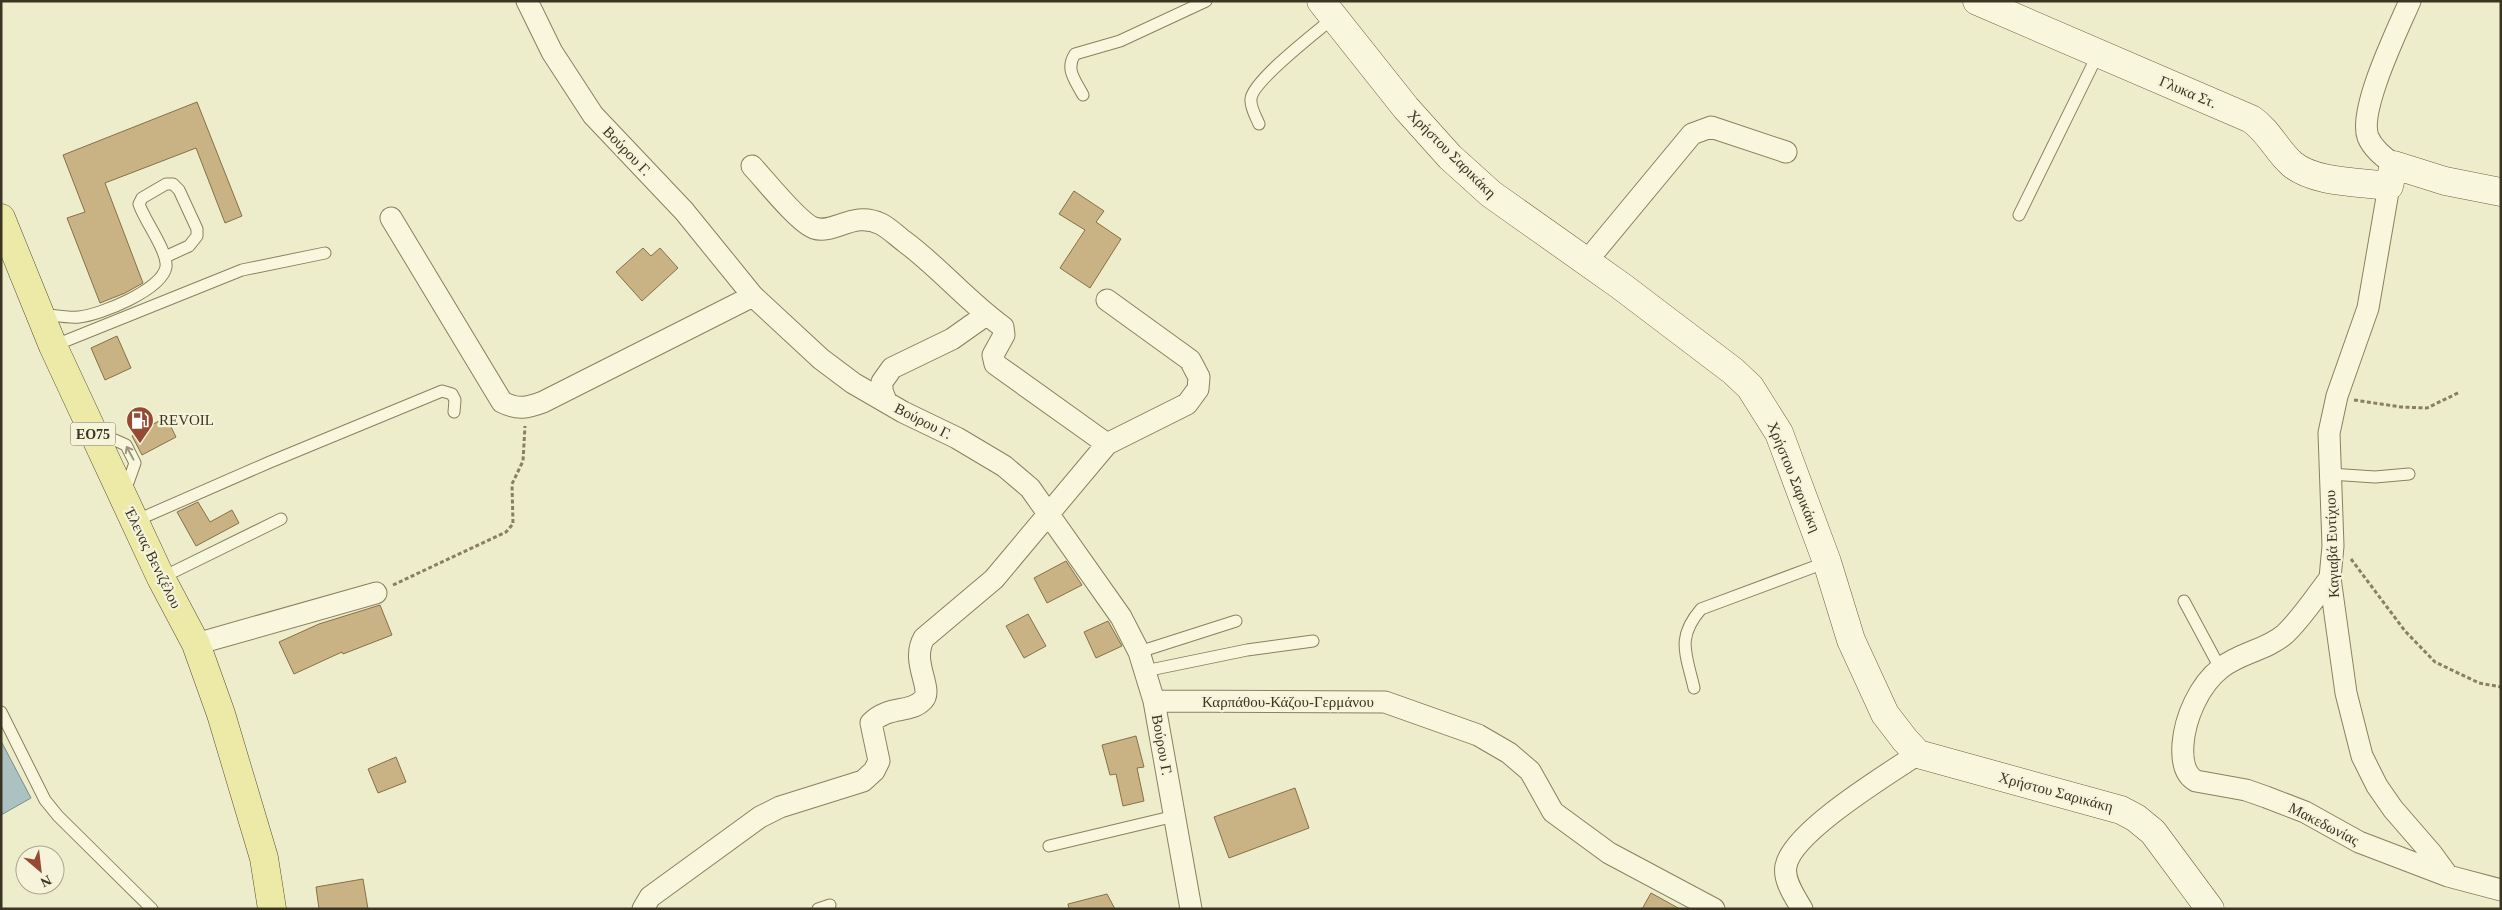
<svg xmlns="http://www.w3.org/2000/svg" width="2502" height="910" font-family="Georgia,serif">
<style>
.water{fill:#abc2c1;stroke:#719090}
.building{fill:#c9b283;stroke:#877146}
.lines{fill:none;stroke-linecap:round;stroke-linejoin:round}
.lane-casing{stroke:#89805f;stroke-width:13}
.street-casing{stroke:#89805f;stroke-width:23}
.secondary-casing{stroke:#6b6142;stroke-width:29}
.primary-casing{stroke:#584d33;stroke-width:29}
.path{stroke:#89805f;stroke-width:3;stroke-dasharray:4 2.5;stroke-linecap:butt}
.lane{stroke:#f8f7de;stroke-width:11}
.street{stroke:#f8f7de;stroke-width:21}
.secondary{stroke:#f8f7de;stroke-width:28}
.primary{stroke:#ede9a6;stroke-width:28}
.oneway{stroke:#9a9680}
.labels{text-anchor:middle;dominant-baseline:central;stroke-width:4.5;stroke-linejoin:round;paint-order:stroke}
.shield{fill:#f5f4da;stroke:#736e59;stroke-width:1}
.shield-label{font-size:14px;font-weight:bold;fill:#3b3422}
.street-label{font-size:15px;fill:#3b3422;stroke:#f5f4da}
.poi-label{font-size:15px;fill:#3b3422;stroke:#f5f4da;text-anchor:start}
</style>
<rect width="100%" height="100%" fill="#edeccb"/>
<!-- water -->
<path class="water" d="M1,741L31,798L1,815Z"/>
<!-- building -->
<path class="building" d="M197,102L242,216L225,223L196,148L105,183L143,283L125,293L100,303L67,218L85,212L63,155Z
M1074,191L1104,211L1096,222L1121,239L1090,288L1060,268L1085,230L1059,214Z
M643,248L651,256L660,248L678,268L642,301L616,272Z
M117,336L131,368L105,380L91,348Z
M166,417L176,437L142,455L132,436Z
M198,502L210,522L232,510L239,523L196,546L177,512Z
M1066,561L1082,585L1047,603L1034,578Z
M380,605L392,635L343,654L342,652L294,674L279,642L319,624Z
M1028,614L1046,646L1024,658L1006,626Z
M1108,621L1122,646L1096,658L1084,632Z
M1136,736L1144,767L1137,768L1144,801L1123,806L1116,774L1110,775L1102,745Z
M396,757L406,782L378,793L368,769Z
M1295,788L1309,828L1229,858L1214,817Z
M363,879L368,909H319L316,887Z
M1651,893L1680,909H1642Z
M1107,894L1115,909H1069L1068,904Z"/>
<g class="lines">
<!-- lane casing -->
<g class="lane-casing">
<path id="lane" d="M1083,95C1075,80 1065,69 1075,54L1120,41L1206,1
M1259,124C1256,117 1250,107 1251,99C1252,81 1318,31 1333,18
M2019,215L2098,54
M41,314C53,315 67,318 79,317C100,315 162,290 166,267C168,251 144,220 139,204L142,198L166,184H173L179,190L197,229V236L189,246L165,257
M53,346L242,270L325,253
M97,432L126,445L135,463L125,491
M2330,474L2375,477L2409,474
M135,521L270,462L442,391L452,394L455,400L454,412
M161,578L281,519
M2184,601L2220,668
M1139,652L1236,621
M1145,671L1247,650L1313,641
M1694,688C1686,653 1676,638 1701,609L1827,562
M1,712L45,800L58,816L152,909
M1049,846L1175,816
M818,909L830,905"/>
</g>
<!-- street casing -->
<g class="street-casing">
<path id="street" d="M527,1L552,52L593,115L684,211L753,296L821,359L853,383L903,412L957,438L1004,466L1030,488L1121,617L1139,652L1154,701L1191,909
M2394,165C2384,157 2373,149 2368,137C2358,110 2398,29 2410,1
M752,166C765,180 799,223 814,228C834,235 853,210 881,224C889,228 897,236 905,242C940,268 968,302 1003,327L1004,335L993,355L995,364L1107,444
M2389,186L2368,308L2337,396L2329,433L2333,546L2330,578L2346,693L2362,756L2377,786L2393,809L2432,854L2448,876L2501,890
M391,218L502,402C518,410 527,408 543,402L753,296
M1586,262L1692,134L1711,127L1786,152
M886,401L882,391V382L892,368L952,339L986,315
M2330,578C2316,596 2302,618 2285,634C2267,650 2239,653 2221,668C2199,685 2185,718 2183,744C2182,758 2183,774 2196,781L2246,790L2266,797L2305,812L2359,842L2448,876
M196,644L376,593
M1154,701L1385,702L1478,735L1509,753L1530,771L1553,812L1609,853L1714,909
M643,909L650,897L760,817L780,807L863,781L874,771L879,761L871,723C888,705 910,714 923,700C934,689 910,662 924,638L994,579L1107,444L1187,404L1198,389L1199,377L1190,360L1107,300
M1802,909C1795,897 1783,880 1786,866C1792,832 1888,774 1918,754"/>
</g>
<!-- secondary casing -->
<g class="secondary-casing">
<path id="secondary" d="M1321,1L1406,108L1450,157L1491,194L1621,286L1733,371L1750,387L1779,433L1827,562L1851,640L1885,714L1905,740L1918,754L2121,810L2136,818L2153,832L2210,909
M1977,1L2251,119C2269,131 2276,150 2292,164C2314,183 2361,182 2389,186L2394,165L2445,181L2501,192"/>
</g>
<!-- primary casing -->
<g class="primary-casing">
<path id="primary" d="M1,218L53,346L161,578L196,644L221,714L264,858L272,909"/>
</g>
<!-- path -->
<path class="path" d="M2354,400L2401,407L2427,408L2460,392
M2351,559L2405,631L2435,662L2479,683L2501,687
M393,585L506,532L513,524L512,484L523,461L525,426"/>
<!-- lane -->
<use href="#lane" class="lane"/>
<!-- street -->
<use href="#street" class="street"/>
<!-- secondary -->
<use href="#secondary" class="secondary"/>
<!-- primary -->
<use href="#primary" class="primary"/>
</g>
<!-- one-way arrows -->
<defs><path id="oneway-shaft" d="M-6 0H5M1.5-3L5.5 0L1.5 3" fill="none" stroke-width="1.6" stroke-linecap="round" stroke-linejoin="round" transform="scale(1.25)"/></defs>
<use class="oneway" href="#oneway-shaft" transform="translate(130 453) rotate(-118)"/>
<!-- icons -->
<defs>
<g id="fuel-pin" transform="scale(1.4375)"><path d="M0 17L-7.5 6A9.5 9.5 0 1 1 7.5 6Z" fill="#954b32" stroke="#f5f4da"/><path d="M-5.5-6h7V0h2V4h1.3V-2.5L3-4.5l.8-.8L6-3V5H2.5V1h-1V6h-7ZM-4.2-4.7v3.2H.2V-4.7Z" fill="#fff"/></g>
</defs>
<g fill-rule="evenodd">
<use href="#fuel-pin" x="140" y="420"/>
</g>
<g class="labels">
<!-- shield labels -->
<rect class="shield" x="70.5" y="422.5" width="45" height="23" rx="4"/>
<g class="shield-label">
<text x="93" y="434">ΕΟ75</text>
</g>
<!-- street labels -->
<g class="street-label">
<text transform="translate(2188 92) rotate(23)">Γλυκα Στ.</text>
<text transform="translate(627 151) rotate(46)">Βούρου Γ.</text>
<text transform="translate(1452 154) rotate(45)">Χρήστου Σαρικάκη</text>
<text transform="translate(923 421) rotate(27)">Βούρου Γ.</text>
<text transform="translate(1794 477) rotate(68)">Χρήστου Σαρικάκη</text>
<text transform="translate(2332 544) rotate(-92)">Καγιαβά Ευτίχιου</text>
<text transform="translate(153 558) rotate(64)">Έλενας Βενιζέλου</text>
<text x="1288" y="702">Καρπάθου-Κάζου-Γερμάνου</text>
<text transform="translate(1162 745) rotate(80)">Βούρου Γ.</text>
<text transform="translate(2056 792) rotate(15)">Χρήστου Σαρικάκη</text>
<text transform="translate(2324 824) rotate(27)">Μακεδωνίας</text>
</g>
<!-- poi labels -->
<g class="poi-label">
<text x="159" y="420">REVOIL</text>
</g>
</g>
<!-- border -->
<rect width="2502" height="910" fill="none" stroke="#3b3422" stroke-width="5"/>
<!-- north arrow -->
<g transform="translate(40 870) rotate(152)"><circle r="24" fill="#f5f4da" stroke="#aba790"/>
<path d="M0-4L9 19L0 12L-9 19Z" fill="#954b32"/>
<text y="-8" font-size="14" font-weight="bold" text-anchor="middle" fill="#3b3422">N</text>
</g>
</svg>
